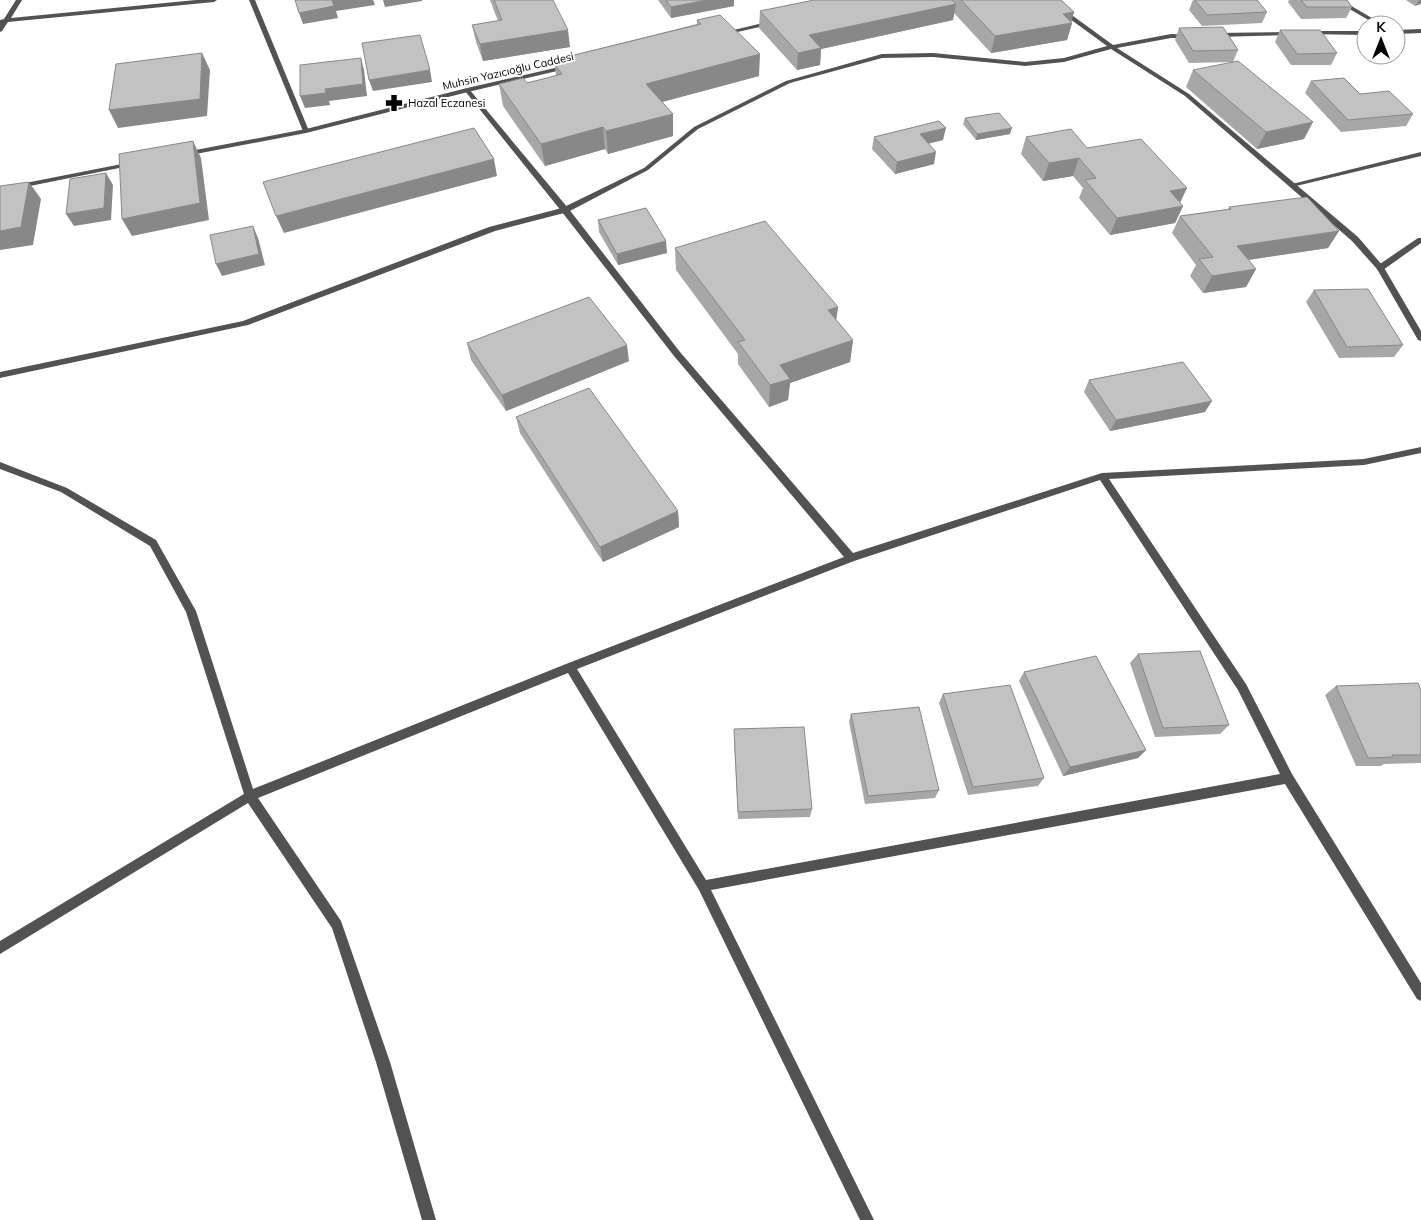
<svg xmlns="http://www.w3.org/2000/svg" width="1421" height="1220" font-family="Mulish,sans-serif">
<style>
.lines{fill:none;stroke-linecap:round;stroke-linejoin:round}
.minor{fill:#525252;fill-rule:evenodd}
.tertiary{fill:#525252;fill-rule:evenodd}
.wall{fill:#a7a7a7}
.shaded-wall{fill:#888}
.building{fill:#c2c2c2;stroke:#888}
.labels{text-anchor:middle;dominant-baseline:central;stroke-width:4;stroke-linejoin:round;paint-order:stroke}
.far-street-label{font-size:11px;fill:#000;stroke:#fff}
.far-poi-label{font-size:11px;fill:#000;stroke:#fff;text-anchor:start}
</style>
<rect width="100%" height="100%" fill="#fff"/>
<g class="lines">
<!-- minor -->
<path class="minor" d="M249,0H255L309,131L308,132L303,131Z
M1334,0H1341L1384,25H1377Z
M465,89H469L568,208L680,352L853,553L1102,473L1364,459L1421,447V453L1364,465L1109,479L1246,684L1292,774L1421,983V1001L1417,999L1285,784L711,890L874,1220H860L699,890L568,673L258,798L341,921L390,1062L436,1220H422L376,1062L332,928L248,803L0,954V941L244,794L186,612L150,546L61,492L0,469V462L67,488L156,540L196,611L253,789L566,664L844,557L674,356L562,212L465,91ZM1100,480L1238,690L1280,774L706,880L577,669L854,561Z
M1421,152V156L1292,187L1288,185Z
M1418,238H1421V243L1383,270H1377V266Z"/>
<!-- tertiary -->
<path class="tertiary" d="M16,0H22L11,18L196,0H217L214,2L8,22L2,31L0,32V20L4,19Z
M1044,0H1051L1113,45L1171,34L1191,35V37L1189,38H1171L1117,48L1189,94L1358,237L1383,266L1421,331V341L1418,340L1377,269L1352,241L1185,96L1111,49L1064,62L1025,66L933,57L882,58L790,83L698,129L648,170L568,212L495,231L248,325L0,378V372L243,321L489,227L562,208L644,168L694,127L786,81L882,54L933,53L1025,62L1064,58L1107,46Z
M771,21L773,22V24L724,35L721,33Z
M1421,29V33L1396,34V30Z
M1308,31H1366V35L1306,34V32Z
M1291,32L1293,33V35L1216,37L1213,35L1216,33Z
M568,65L570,66V68L468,92L306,133L185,156L182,154L185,152L306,129L467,88Z
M132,162L134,163V165L0,192V188Z"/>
</g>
<!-- wall -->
<path class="wall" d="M490,0H553L570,47L483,61L476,42L472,25L498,21Z
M658,0H734V6L671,18Z
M814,0H1061L1074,12L1071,22L1072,23L1067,40L991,53L954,13L953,20L821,49L820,65L797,70L759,28L760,11Z
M1193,0H1257L1267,12L1262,23L1202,26L1189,10Z
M1289,0H1347L1352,7L1346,18L1301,19L1288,2Z
M1406,0H1421L1415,6Z
M697,20L759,76L662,102L673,114V136L608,154L605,149L545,166L503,106L499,84L527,83L556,76L555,65L563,63L562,58L697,24Z
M1179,28L1238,50L1233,62L1189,63L1175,40Z
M1280,30L1337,53L1331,65H1291L1275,42Z
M1193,70L1304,139L1257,149L1186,87Z
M1311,81L1413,114L1406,126L1341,132L1305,93Z
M965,118L1010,134L976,140L963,124Z
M874,137L943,140L928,144L934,164L895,174L872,149Z
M1026,137L1087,148L1180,203L1183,206L1175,223L1110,235L1079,198L1083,188L1073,176L1043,181L1021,154Z
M1229,207L1339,231L1328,248L1248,260L1256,269L1246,287L1203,293L1190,276L1196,265L1172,233L1180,216L1228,209Z
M598,220L667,253L618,265L599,232Z
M675,248L838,307L836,320L853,340L850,362L790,383L788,400L769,407L738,364V354L676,270Z
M1314,290L1403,345L1394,357L1339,358L1306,302Z
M467,343L629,361L506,411L471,360Z
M1089,380L1205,412L1110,431L1084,392Z
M516,417L678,511L679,527L603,562L520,433Z
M1138,654L1229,725L1220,734L1155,737L1130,663Z
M1024,672L1146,750L1138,758L1063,776L1019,681Z
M1336,686L1421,690V763L1384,764L1381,766H1356L1325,695Z
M943,694L1044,778L1038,786L968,795L939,703Z
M851,714L939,790L935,798L865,804L849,722Z
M734,729L812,809L810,817L738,819L734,737Z"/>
<!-- shaded-wall -->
<path class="shaded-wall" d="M332,0H373L375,5L336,11L338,18L303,24L299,13Z
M383,0H422V1L385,7Z
M707,0H734V6L671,18V7Z
M1419,0H1421V4L1415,6Z
M956,4L953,20L821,49L820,65L797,70L798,53L809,35Z
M1074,12L1071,23H1072L1067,40L991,53L995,36L1063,14Z
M568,30L570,47L483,61L480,44Z
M202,53L210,70L207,116L118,128L109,110Z
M760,54L759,76L647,106L646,84Z
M361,58L364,70L367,96L329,101L330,105L305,108L300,96L325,89Z
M430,70L432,82L373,91L369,80Z
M673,114V136L608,154L606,131Z
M1313,122L1304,139L1257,149L1266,132Z
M603,127L605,149L545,166L541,144Z
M946,128L943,140L917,146L920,134Z
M1012,128L1010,134L976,140L977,134Z
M193,141L201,158L209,220L132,236L122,219Z
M936,152L934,164L895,174L897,162Z
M1079,158L1073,176L1043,181L1049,163Z
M494,159L497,176L284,233L276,216Z
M106,173L113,185L111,220L74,226L66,214Z
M29,182L41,199L33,245L0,250V231Z
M1187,188L1179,205L1170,191Z
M1183,206L1175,223L1110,235L1117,218Z
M253,226L258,238L265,265L222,276L216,264Z
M1339,231L1328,248L1227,263L1237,246Z
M666,241L667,253L618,265L617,254Z
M1256,269L1246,287L1203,293L1212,276Z
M838,307L835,328L828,310Z
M853,340L850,362L790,383L788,400L769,407L770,385L780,365Z
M627,345L629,361L506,411L502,395Z
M1212,401L1205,412L1110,431L1116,420Z
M678,511L679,527L603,562L600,547Z
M1146,750L1138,758L1063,776L1070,767Z"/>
<!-- building -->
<path class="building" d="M295,0H332L334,6L299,13Z
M494,0H553L568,30L480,44L472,25L502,20Z
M666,0H707L671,7Z
M814,0H952L956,4L809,35L821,48L798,53L760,11Z
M961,0H1061L1074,12L1063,14L1072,23L995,36Z
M1195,0H1257L1267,12L1207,15Z
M1301,0H1347L1352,7H1307Z
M720,15L760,54L646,84L673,114L606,131L603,127L541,144L499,84L523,78L527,83L562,74L555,65L566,62L562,58L701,24L697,20Z
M1223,27L1238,50L1193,51L1179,28Z
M1280,30H1320L1337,53L1297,54Z
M420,35L430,70L369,80L362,43Z
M202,53L200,99L109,110L116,64Z
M361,58L363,84L325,89L326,93L300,96V65Z
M1238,61L1313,122L1266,132L1193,70Z
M1344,78L1360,94L1389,91L1413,114L1348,120L1311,81Z
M999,113L1012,128L977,134L965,118Z
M939,121L946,128L920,134L936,152L897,162L874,137Z
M474,128L494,159L276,216L263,182Z
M1071,129L1087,148L1141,139L1187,188L1170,191L1183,206L1117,218L1085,180L1096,178L1079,158L1049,163L1026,137Z
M193,141L200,203L122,219L119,154Z
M106,173L104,208L66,214L70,179Z
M29,182L21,227L0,231V186Z
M1307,197L1339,231L1237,246L1256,269L1212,276L1199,259L1213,257L1180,216L1231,209L1229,207Z
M646,208L666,241L617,254L598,220Z
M765,221L838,307L828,310L853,340L780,365L790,379L770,385L738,342L745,340L675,248Z
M253,226L259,254L216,264L210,235Z
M1368,289L1403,345L1347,347L1314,290Z
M589,297L627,345L502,395L467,343Z
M1183,362L1212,401L1116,420L1089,380Z
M589,388L678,511L600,547L516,417Z
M1200,651L1229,725L1163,728L1138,654Z
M1096,656L1146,750L1070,767L1024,672Z
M1418,683L1421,690V755H1392L1393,757L1368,758L1336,686Z
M1010,685L1044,778L973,787L943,694Z
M919,707L939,790L868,796L851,714Z
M804,727L812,809L738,812L734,729Z"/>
<!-- icons -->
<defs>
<g id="pharmacy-bare" transform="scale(1.35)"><path d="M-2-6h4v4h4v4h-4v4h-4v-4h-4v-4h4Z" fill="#000" stroke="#fff" stroke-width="2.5" paint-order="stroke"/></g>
</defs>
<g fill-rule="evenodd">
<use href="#pharmacy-bare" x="394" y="103"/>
</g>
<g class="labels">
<!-- far-street labels -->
<g class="far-street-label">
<text transform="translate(508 71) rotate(-13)">Muhsin Yazıcıoğlu Caddesi</text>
</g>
<!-- far-poi labels -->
<g class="far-poi-label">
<text x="408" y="103">Hazal Eczanesi</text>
</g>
</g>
<!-- north arrow -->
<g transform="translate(1381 40)"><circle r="24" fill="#ffffff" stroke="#999999"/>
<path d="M0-4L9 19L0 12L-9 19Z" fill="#000000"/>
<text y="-8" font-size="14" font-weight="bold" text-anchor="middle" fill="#000000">K</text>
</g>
</svg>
